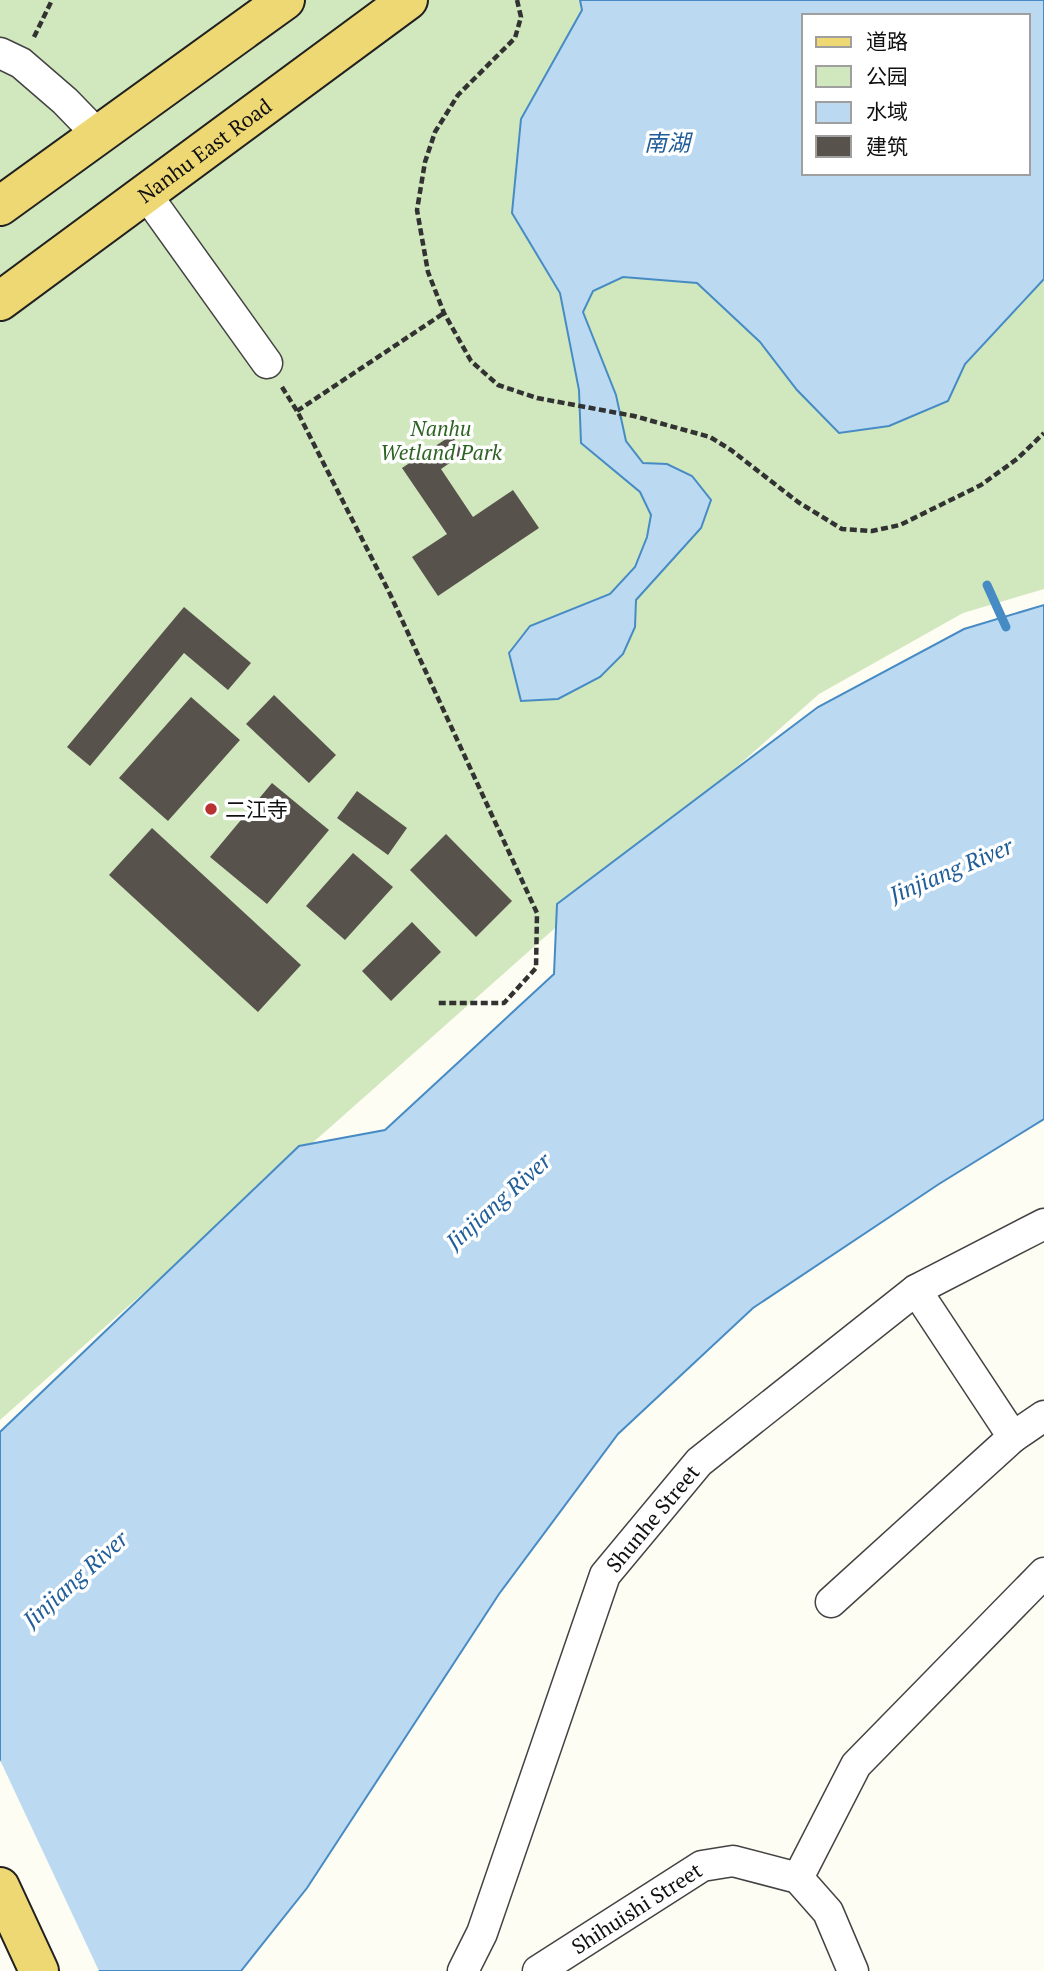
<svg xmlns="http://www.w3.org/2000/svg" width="1044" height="1971" font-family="'PT Serif','Noto Sans SC',serif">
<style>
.green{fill:#d1e7be;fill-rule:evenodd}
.water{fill:#bbdaf2;stroke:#478bc4;stroke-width:2;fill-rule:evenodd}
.pier{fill:#fefdf3}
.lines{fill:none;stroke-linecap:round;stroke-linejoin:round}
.stream{stroke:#478bc4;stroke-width:9}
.building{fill:#58524d}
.minor-casing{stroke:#434343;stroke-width:33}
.major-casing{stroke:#212121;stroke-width:42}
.path{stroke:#323232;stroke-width:4.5;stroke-dasharray:7 3.5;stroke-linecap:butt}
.minor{stroke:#fff;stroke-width:30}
.major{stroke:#eed873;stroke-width:38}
.poi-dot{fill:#b73231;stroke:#fff;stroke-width:2.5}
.labels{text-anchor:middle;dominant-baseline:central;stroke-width:7;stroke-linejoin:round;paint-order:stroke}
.street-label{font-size:21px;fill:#101010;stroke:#fff}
.park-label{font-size:21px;font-style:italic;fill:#2d6424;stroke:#fff}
.poi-label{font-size:21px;fill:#101010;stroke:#fff;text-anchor:start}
.water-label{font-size:23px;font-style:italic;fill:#215e99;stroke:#fff}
</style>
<rect width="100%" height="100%" fill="#fefdf3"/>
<!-- green -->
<path class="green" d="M0,0H1044V589L963,613L819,694L0,1420ZM804,16H1028V173H804Z"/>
<!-- water -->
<path class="water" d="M580,0H1044V279L965,364L948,401L889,426L839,433L797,390L760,342L697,283L623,277L593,291L583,312L616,395L626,441L643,463L667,464L692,476L711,500L701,528L636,600L635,627L623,654L600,677L558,699L521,701L509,653L530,626L610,594L635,567L647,537L651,515L640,492L581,443L579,390L560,293L512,213L521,119L582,10ZM804,16H1028V173H804Z
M1044,605V1119L939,1184L753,1308L618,1434L499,1594L307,1888L241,1971H0V1432L299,1146L385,1130L554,974L557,904L818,707L964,629Z"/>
<!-- pier -->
<path class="pier" d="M0,1760L99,1971H0Z"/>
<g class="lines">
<!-- stream -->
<path class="stream" d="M987,585L1006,627"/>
</g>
<!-- building -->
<path class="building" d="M452,435L464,453L441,469L473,517L513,490L539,528L438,596L412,557L447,534L402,468Z
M184,607L251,663L228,690L184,653L90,766L67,747Z
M274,695L336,755L309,783L246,724Z
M191,697L240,740L168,821L119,778Z
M272,783L329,830L267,904L210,857Z
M357,791L407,828L388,855L337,818Z
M152,828L301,965L258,1012L109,875Z
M446,834L512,901L476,937L410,870Z
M353,853L393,887L345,940L306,906Z
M412,922L441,952L391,1001L362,971Z"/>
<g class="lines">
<!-- minor casing -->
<g class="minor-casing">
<g id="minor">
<path d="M0,53L21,63L65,101L98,135"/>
<path d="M146,194L267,363"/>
<path d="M1013,1437L1044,1416"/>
<path d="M831,1602L1013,1437L916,1290"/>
<path d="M798,1878L856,1765L1044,1573"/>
<path id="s1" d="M463,1971L482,1933L605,1575L699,1462L916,1290L1044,1224"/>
<path id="s2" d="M538,1971L702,1866L733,1861L798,1878L828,1912L853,1971"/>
</g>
</g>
<!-- major casing -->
<g class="major-casing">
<g id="major">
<path d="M0,206L285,0"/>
<path id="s3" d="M0,301L408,0"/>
<path d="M0,1887L39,1971"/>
</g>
</g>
<!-- path -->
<path class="path" d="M517,0L521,17L515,38L458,95L435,132L425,162L417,210L428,272L444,313L471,361L498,385L537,398L634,416L710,437L731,450L798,502L842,529L872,531L900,525L981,485L1017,459L1044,433
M34,37L52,0
M282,387L297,411L390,594L537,913L536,968L504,1003H436
M297,411L444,313"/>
<!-- minor -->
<use href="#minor" class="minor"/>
<!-- major -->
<use href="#major" class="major"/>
</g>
<!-- markers -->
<circle class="poi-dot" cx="211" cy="809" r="7"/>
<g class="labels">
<!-- street labels -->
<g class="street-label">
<text stroke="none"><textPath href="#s3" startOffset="254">Nanhu East Road</textPath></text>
<text stroke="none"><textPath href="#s1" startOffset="495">Shunhe Street</textPath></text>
<text stroke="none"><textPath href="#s2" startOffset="117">Shihuishi Street</textPath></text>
</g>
<!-- park labels -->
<g class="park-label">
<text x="441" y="428">Nanhu<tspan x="441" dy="24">Wetland Park</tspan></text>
</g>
<!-- poi labels -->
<g class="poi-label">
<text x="225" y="809">二江寺</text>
</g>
<!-- water labels -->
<g class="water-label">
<text x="667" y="142">南湖</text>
<text transform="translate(951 870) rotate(-23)">Jinjiang River</text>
<text transform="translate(498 1201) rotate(-42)">Jinjiang River</text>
<text transform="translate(75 1579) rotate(-42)">Jinjiang River</text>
</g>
</g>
<!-- legend -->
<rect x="802" y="14" width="228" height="161" fill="#ffffff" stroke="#9f9f9f" stroke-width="2"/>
<rect x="816" y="37" width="35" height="10" fill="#eed873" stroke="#9f9f9f" stroke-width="2"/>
<text x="866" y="49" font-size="21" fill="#101010">道路</text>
<rect x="816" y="66" width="35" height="21" fill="#d1e7be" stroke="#9f9f9f" stroke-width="2"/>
<text x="866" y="84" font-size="21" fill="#101010">公园</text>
<rect x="816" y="102" width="35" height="21" fill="#bbdaf2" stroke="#9f9f9f" stroke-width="2"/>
<text x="866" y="119" font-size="21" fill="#101010">水域</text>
<rect x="816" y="136" width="35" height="21" fill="#58524d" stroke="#9f9f9f" stroke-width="2"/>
<text x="866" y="154" font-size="21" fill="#101010">建筑</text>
</svg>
